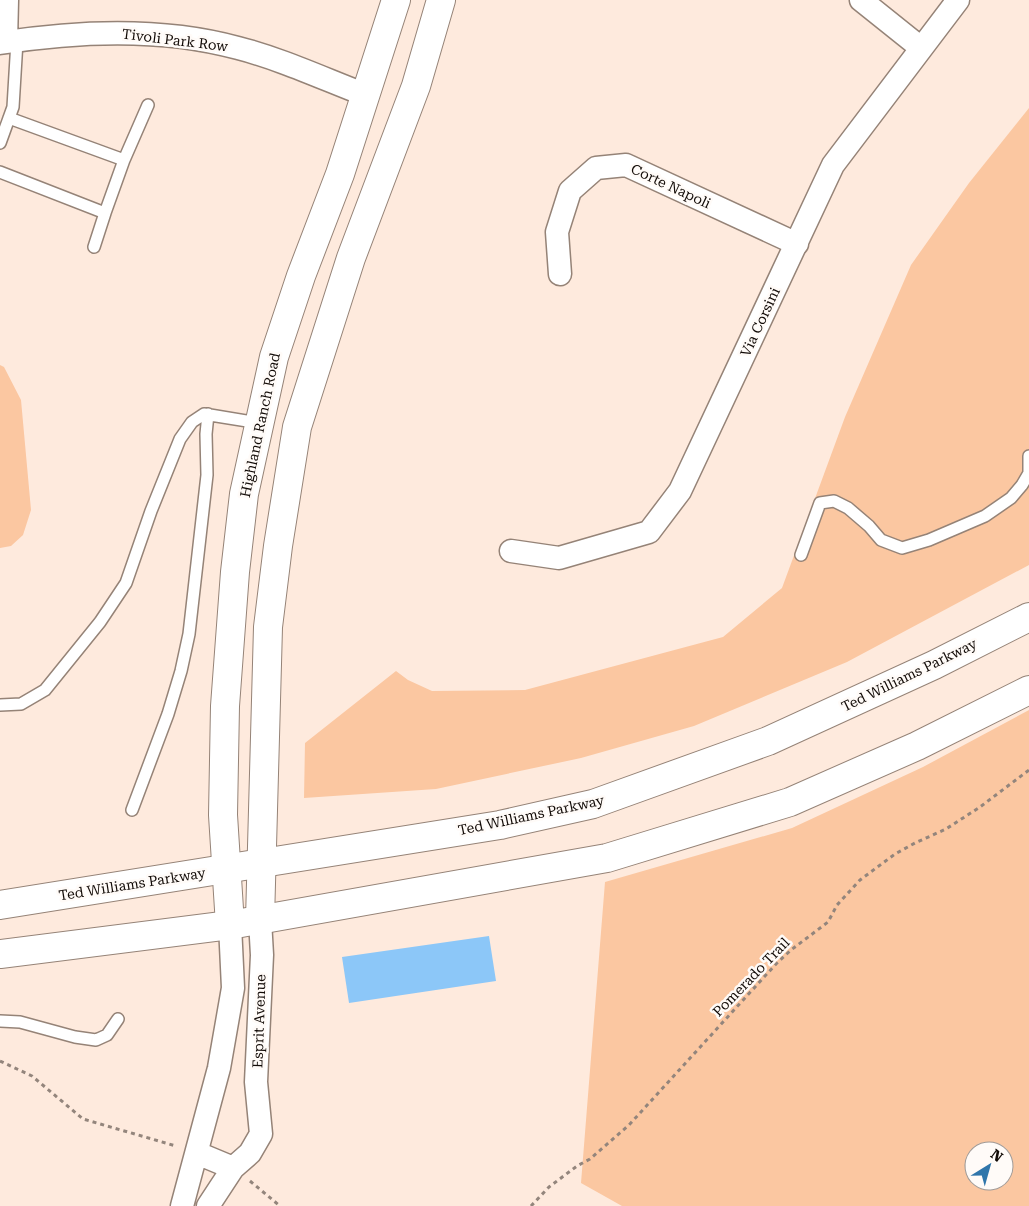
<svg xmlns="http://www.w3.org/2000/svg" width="1029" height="1206" font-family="'Roboto Serif',serif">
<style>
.green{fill:#fbc7a1;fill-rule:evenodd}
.building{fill:#8cc7f8}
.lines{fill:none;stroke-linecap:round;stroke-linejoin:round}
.service-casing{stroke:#958377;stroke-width:14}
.minor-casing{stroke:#958377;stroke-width:25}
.secondary-casing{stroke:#958377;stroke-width:30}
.primary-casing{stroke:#958377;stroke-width:30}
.path{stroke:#93857c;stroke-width:3;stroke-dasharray:4 4;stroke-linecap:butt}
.service{stroke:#fff;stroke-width:11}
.minor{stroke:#fff;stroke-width:22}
.secondary{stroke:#fff;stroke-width:28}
.primary{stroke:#fff;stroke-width:28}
.labels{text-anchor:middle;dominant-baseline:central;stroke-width:5;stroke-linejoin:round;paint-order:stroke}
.street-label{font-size:14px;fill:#120b07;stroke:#fffbf8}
</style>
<rect width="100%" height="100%" fill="#feeadd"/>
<!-- green -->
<path class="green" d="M1029,108V565L847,662L694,726L581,758L436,789L304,798L305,743L396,671L408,680L432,691L525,690L723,637L782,588L845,417L911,265L969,183Z
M0,365L4,367L21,400L31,510L23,535L11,546L0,548Z
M1029,710V1206H622L581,1183L605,882L792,828L923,767ZM974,1151H1004V1181H974Z"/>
<!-- building -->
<path class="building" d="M489,936L496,981L349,1003L342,957Z"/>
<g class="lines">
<!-- service casing -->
<g class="service-casing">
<path id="service" d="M9,118L124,160
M0,143L13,107L17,41
M0,172L105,213L124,160L148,105
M94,247L105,213
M801,555L820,503L834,501L848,508L869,526L881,540L902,548L929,540L985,516L1011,498L1022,485L1029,473V456
M0,705L21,704L45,690L100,622L126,583L151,511L180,439L192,422L204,414L259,423
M132,810L168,714L181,671L189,634L207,475L206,434L208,414
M0,1021L20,1022L75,1037L96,1040L107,1035L118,1019"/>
</g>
<!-- minor casing -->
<g class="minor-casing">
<path id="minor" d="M861,0L921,48
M6,42L7,0
M0,43C77,31 162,27 238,48C281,59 324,79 366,95
M560,274L557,232L570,191L596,168L626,165L797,244
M511,551L559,558L649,532L680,491L833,165L958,0
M197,1153L233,1168
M182,1206L219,1068L233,988L230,925
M208,1206L233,1168L250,1153L261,1134L256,1082L262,955L260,920"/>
</g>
<!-- secondary casing -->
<g class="secondary-casing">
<path id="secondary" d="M260,920L268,627L278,546L297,427L351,258L416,86L441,0
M230,925L223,815L225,706L235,572L244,494L274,357L301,276L340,174L396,0"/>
</g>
<!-- primary casing -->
<g class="primary-casing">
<path id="primary" d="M0,905L500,825L593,804L768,741L934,665L1029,617
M0,954L230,925L607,858L790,802L917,746L1029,690"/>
</g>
<!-- path -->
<path class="path" d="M0,1061L32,1076L83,1119L176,1146
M250,1181L280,1206
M531,1206L549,1187L577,1166L590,1159L629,1125L776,964L791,950L828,922L837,905L860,880L895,854L915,843L946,829L980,807L1029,770"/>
<!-- service -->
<use href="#service" class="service"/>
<!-- minor -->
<use href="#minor" class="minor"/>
<!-- secondary -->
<use href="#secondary" class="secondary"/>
<!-- primary -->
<use href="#primary" class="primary"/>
</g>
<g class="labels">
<!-- street labels -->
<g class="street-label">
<text transform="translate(175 40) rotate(7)">Tivoli Park Row</text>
<text transform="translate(671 186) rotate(25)">Corte Napoli</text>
<text transform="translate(760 322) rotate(-65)">Via Corsini</text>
<text transform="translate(260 425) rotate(-78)">Highland Ranch Road</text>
<text transform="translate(909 675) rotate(-26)">Ted Williams Parkway</text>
<text transform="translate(531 815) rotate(-12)">Ted Williams Parkway</text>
<text transform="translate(132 884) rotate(-9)">Ted Williams Parkway</text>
<text transform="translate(751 977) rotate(-46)">Pomerado Trail</text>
<text transform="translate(259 1021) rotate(-88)">Esprit Avenue</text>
</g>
</g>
<!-- north arrow -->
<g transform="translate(989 1166) rotate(37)"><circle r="24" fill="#fffbf8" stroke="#a09b98"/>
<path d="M0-4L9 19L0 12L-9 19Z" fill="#3076ab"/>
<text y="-8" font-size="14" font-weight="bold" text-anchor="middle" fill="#120b07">N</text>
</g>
</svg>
